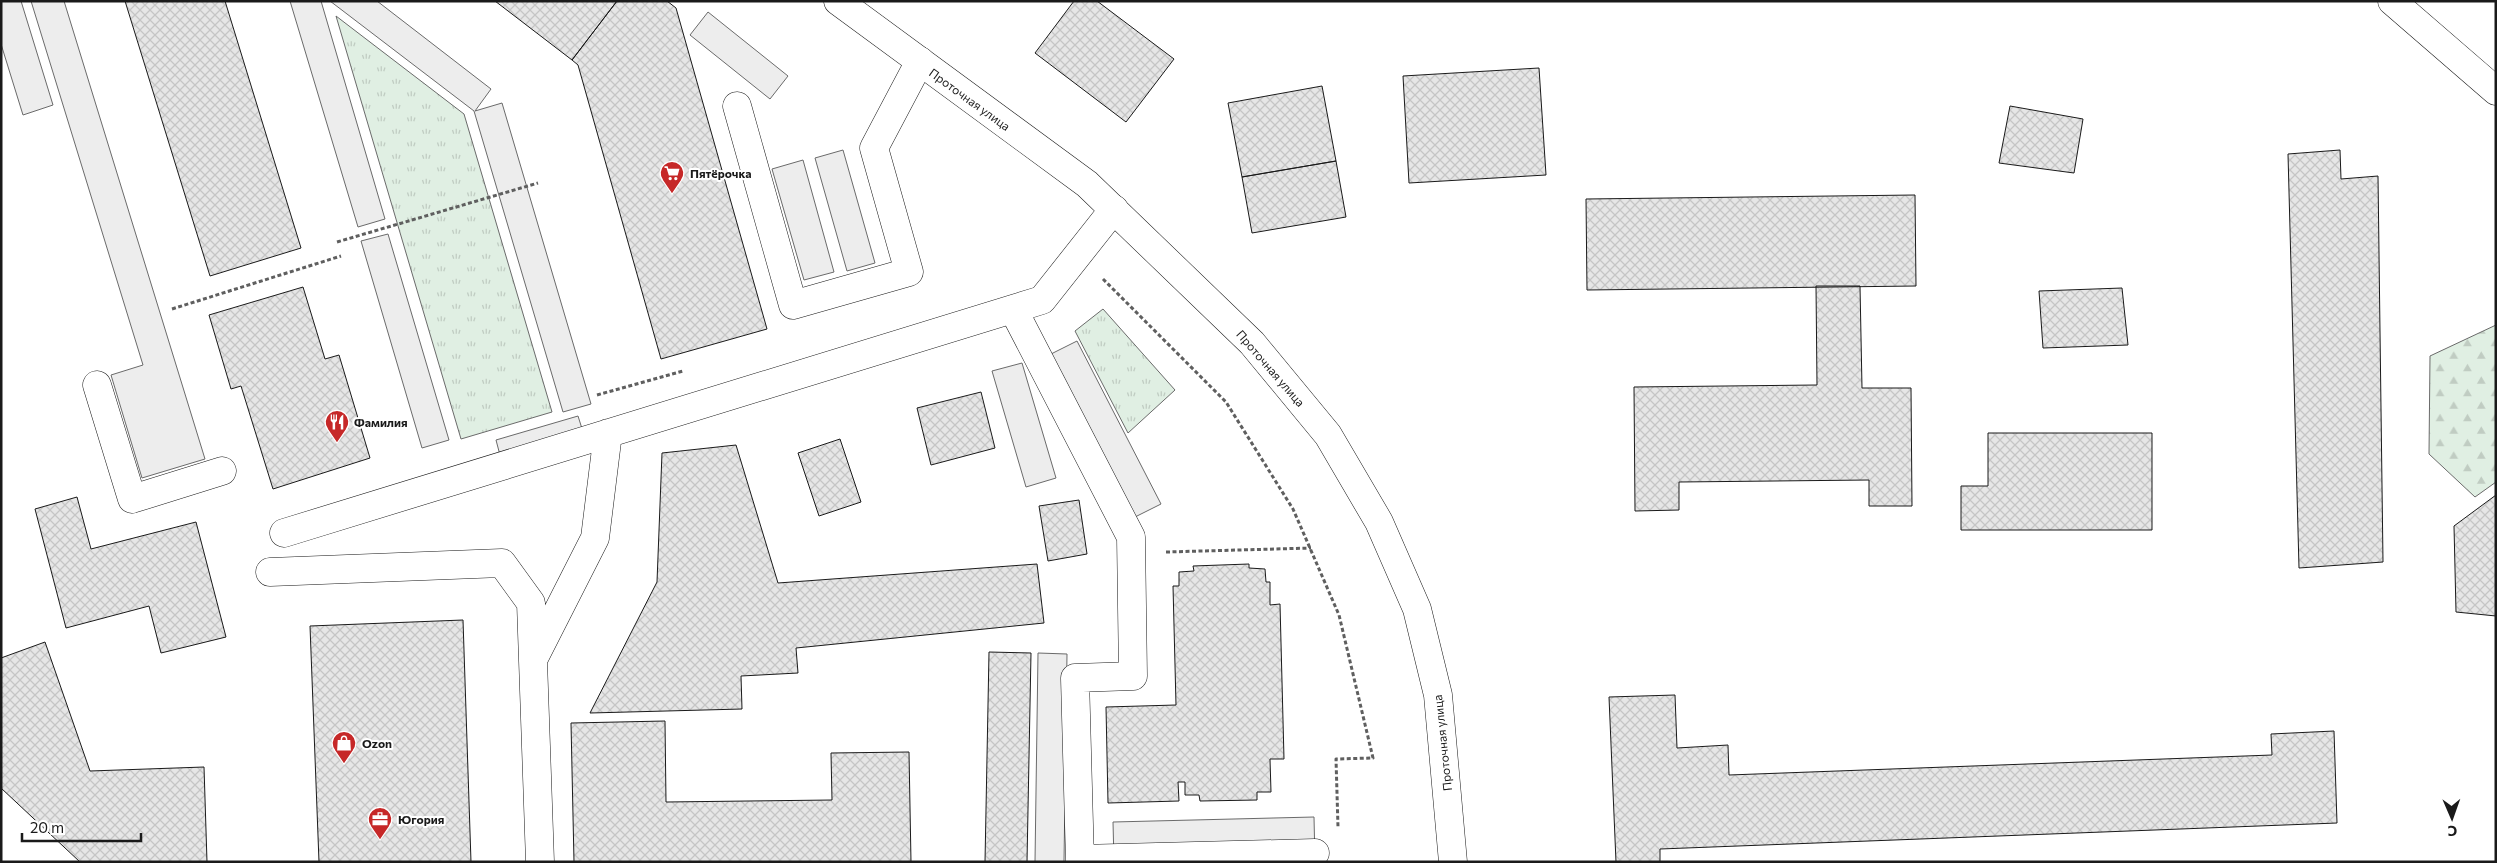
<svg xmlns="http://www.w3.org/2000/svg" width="2497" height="863" font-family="Commissioner,sans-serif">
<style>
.grass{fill:url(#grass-tufts);stroke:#6a6a6a}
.forest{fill:url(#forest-firs);stroke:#6a6a6a}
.parking{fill:#ededed;stroke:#6a6a6a}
.building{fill:url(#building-cross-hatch);stroke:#1a1a1a}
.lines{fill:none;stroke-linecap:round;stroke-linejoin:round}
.minor-casing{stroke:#1a1a1a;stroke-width:29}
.major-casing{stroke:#1a1a1a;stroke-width:29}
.path{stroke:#5f5f5f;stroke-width:3;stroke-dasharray:4 2.5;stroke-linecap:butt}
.minor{stroke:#fff;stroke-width:28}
.major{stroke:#fff;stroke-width:28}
.labels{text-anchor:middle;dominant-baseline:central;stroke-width:4;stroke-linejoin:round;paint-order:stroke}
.street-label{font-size:12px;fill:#1a1a1a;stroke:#fff}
.poi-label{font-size:12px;font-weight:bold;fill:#1a1a1a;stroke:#fff;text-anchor:start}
</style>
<defs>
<pattern id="grass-tufts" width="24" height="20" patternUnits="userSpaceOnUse" patternTransform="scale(1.25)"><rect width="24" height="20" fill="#e0efe3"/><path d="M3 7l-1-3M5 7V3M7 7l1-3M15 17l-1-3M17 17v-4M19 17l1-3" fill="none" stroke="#c0ccc2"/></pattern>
<pattern id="forest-firs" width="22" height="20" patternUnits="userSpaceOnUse" patternTransform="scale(1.25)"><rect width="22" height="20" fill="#e0efe3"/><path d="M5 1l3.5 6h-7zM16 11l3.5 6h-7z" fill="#c0ccc2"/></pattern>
<pattern id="building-cross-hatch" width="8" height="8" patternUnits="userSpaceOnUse" patternTransform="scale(1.25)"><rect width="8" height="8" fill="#e6e6e6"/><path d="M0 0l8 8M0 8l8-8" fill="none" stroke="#c5c5c5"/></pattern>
</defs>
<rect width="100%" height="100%" fill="#fff"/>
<!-- grass -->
<path class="grass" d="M336,16L464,114L552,412L461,439Z
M1103,309L1175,390L1128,433L1075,331Z"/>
<!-- forest -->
<path class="forest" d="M2496,325V482L2475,497L2429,454L2430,356Z"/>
<!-- parking -->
<path class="parking" d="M1,1H21L53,105L23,115L1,44Z
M31,1H64L205,459L142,478L111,375L143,365Z
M290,1H321L385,219L358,227Z
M330,1H377L491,89L475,111L502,103L591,404L563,412L474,111Z
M708,12L788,76L770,99L690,35Z
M843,150L875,263L847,271L815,158Z
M803,160L834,272L804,280L772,169Z
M388,234L449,440L422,448L361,241Z
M1077,341L1161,504L1135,517L1051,354Z
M1022,363L1056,478L1026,487L992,371Z
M578,416L584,435L501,459L496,440Z
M1038,653L1067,654L1064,862H1035Z
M1314,817L1315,862H1114L1113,822Z"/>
<!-- building -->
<path class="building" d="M125,1H225L301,248L210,276Z
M495,1H617L572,60Z
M617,1H667L676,8L767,329L661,359L578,65L572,60Z
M1074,1H1097L1174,59L1126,122L1035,53Z
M1539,68L1546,175L1409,183L1403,76Z
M1322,86L1336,161L1242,177L1228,103Z
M2010,106L2083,119L2074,173L1999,163Z
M2340,150L2341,179L2378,176L2383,562L2299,568L2288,154Z
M1336,161L1346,217L1252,233L1242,177Z
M1915,195L1916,286L1587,290L1586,199Z
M1816,286H1860L1862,388H1911L1912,506H1869V480L1679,482V510L1635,511L1634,387L1817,385Z
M303,287L325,359L339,355L370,458L273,489L241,386L231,389L209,315Z
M2122,288L2128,345L2043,348L2039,291Z
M981,392L995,448L931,465L917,408Z
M1988,433H2152V530H1961V486H1988Z
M840,439L861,502L819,516L798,453Z
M736,445L778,583L1037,564L1044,623L796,648L798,673L741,676L742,709L590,713L657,582L662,453Z
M2496,495V616L2456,612L2454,526Z
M77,497L91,549L196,522L226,637L161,653L149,606L66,628L35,509Z
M1079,500L1087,554L1048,561L1039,506Z
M1249,564V568L1265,569L1266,582H1270V605L1280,604L1284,759H1270L1271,792H1257V800L1200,801L1199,795H1185V782H1178L1179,801L1108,803L1106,707L1176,705L1173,586H1179V572L1194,571L1193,566Z
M463,620L471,862H319L310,626Z
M45,642L90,771L204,767L207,862H80L1,788V658Z
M989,652L1031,653L1027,862H985Z
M1675,695L1677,748L1728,745L1729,775L2272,755L2271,734L2334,731L2337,823L1660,849V862H1616L1609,697Z
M665,721L666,802L832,800L831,753L909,752L911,862H574L571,723Z"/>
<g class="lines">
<!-- minor casing -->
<g class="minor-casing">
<path id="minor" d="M2392,1L2496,91
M737,106L793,305L909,272L874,148L920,61
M1013,309L1131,537L1133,676L1075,678L1080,862
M97,385L132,499L222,471
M284,533L1042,300L1114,209
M270,572L502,563L531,603L540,862
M534,658L595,538L608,433
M1080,859L1315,853"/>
</g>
<!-- major casing -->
<g class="major-casing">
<path id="major" d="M838,1L1087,184L1252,343L1328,435L1379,522L1417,609L1438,695L1453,862"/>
</g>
<!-- path -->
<path class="path" d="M337,242L538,183
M1103,279L1226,402L1293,509L1339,615L1373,758L1336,759L1338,827
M172,309L341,256
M597,395L683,371
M1166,552L1311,548"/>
<!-- minor -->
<use href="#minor" class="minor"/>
<!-- major -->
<use href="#major" class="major"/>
</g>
<!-- icons -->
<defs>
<g id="supermarket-pin" transform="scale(1.25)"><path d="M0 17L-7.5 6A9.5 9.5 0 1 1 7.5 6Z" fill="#c62828" stroke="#fff"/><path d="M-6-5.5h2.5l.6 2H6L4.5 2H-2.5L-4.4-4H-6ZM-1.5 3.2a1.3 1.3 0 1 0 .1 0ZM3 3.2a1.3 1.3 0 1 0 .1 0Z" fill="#fff"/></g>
<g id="restaurant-pin" transform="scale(1.25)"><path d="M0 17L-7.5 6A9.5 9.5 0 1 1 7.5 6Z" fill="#c62828" stroke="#fff"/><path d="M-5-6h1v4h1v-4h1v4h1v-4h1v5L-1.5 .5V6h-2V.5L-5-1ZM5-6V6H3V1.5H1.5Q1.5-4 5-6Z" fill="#fff"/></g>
<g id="shop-pin" transform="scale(1.25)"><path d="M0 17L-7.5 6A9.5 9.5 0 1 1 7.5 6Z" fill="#c62828" stroke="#fff"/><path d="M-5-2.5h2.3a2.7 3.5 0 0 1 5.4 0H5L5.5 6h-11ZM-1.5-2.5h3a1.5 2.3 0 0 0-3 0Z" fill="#fff"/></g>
<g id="office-pin" transform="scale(1.25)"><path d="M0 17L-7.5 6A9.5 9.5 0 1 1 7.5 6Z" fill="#c62828" stroke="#fff"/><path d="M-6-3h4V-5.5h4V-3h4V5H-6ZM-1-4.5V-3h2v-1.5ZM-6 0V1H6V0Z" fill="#fff"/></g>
</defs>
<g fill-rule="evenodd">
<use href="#supermarket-pin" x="672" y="173"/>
<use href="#restaurant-pin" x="337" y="422"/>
<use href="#shop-pin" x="344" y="743"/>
<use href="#office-pin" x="380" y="819"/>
</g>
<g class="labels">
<!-- street labels -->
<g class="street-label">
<text transform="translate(970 99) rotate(36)">Проточная улица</text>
<text transform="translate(1271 368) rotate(49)">Проточная улица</text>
<text transform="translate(1442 743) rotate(-96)">Проточная улица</text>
</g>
<!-- poi labels -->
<g class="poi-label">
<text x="690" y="173">Пятёрочка</text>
<text x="354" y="422">Фамилия</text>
<text x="362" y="743">Ozon</text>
<text x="398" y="819">Югория</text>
</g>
</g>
<!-- border -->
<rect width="2497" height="863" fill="none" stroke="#1a1a1a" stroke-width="5"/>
<!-- north arrow -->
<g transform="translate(2452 818) rotate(178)" stroke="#ffffff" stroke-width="4" paint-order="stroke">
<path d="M0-4L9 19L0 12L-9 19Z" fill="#1a1a1a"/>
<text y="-8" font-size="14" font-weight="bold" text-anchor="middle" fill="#1a1a1a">С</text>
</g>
<!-- scale -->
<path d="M22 833v8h119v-8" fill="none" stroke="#1a1a1a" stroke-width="2.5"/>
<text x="30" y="833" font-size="15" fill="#1a1a1a" stroke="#ffffff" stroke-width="4" paint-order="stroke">20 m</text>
</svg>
